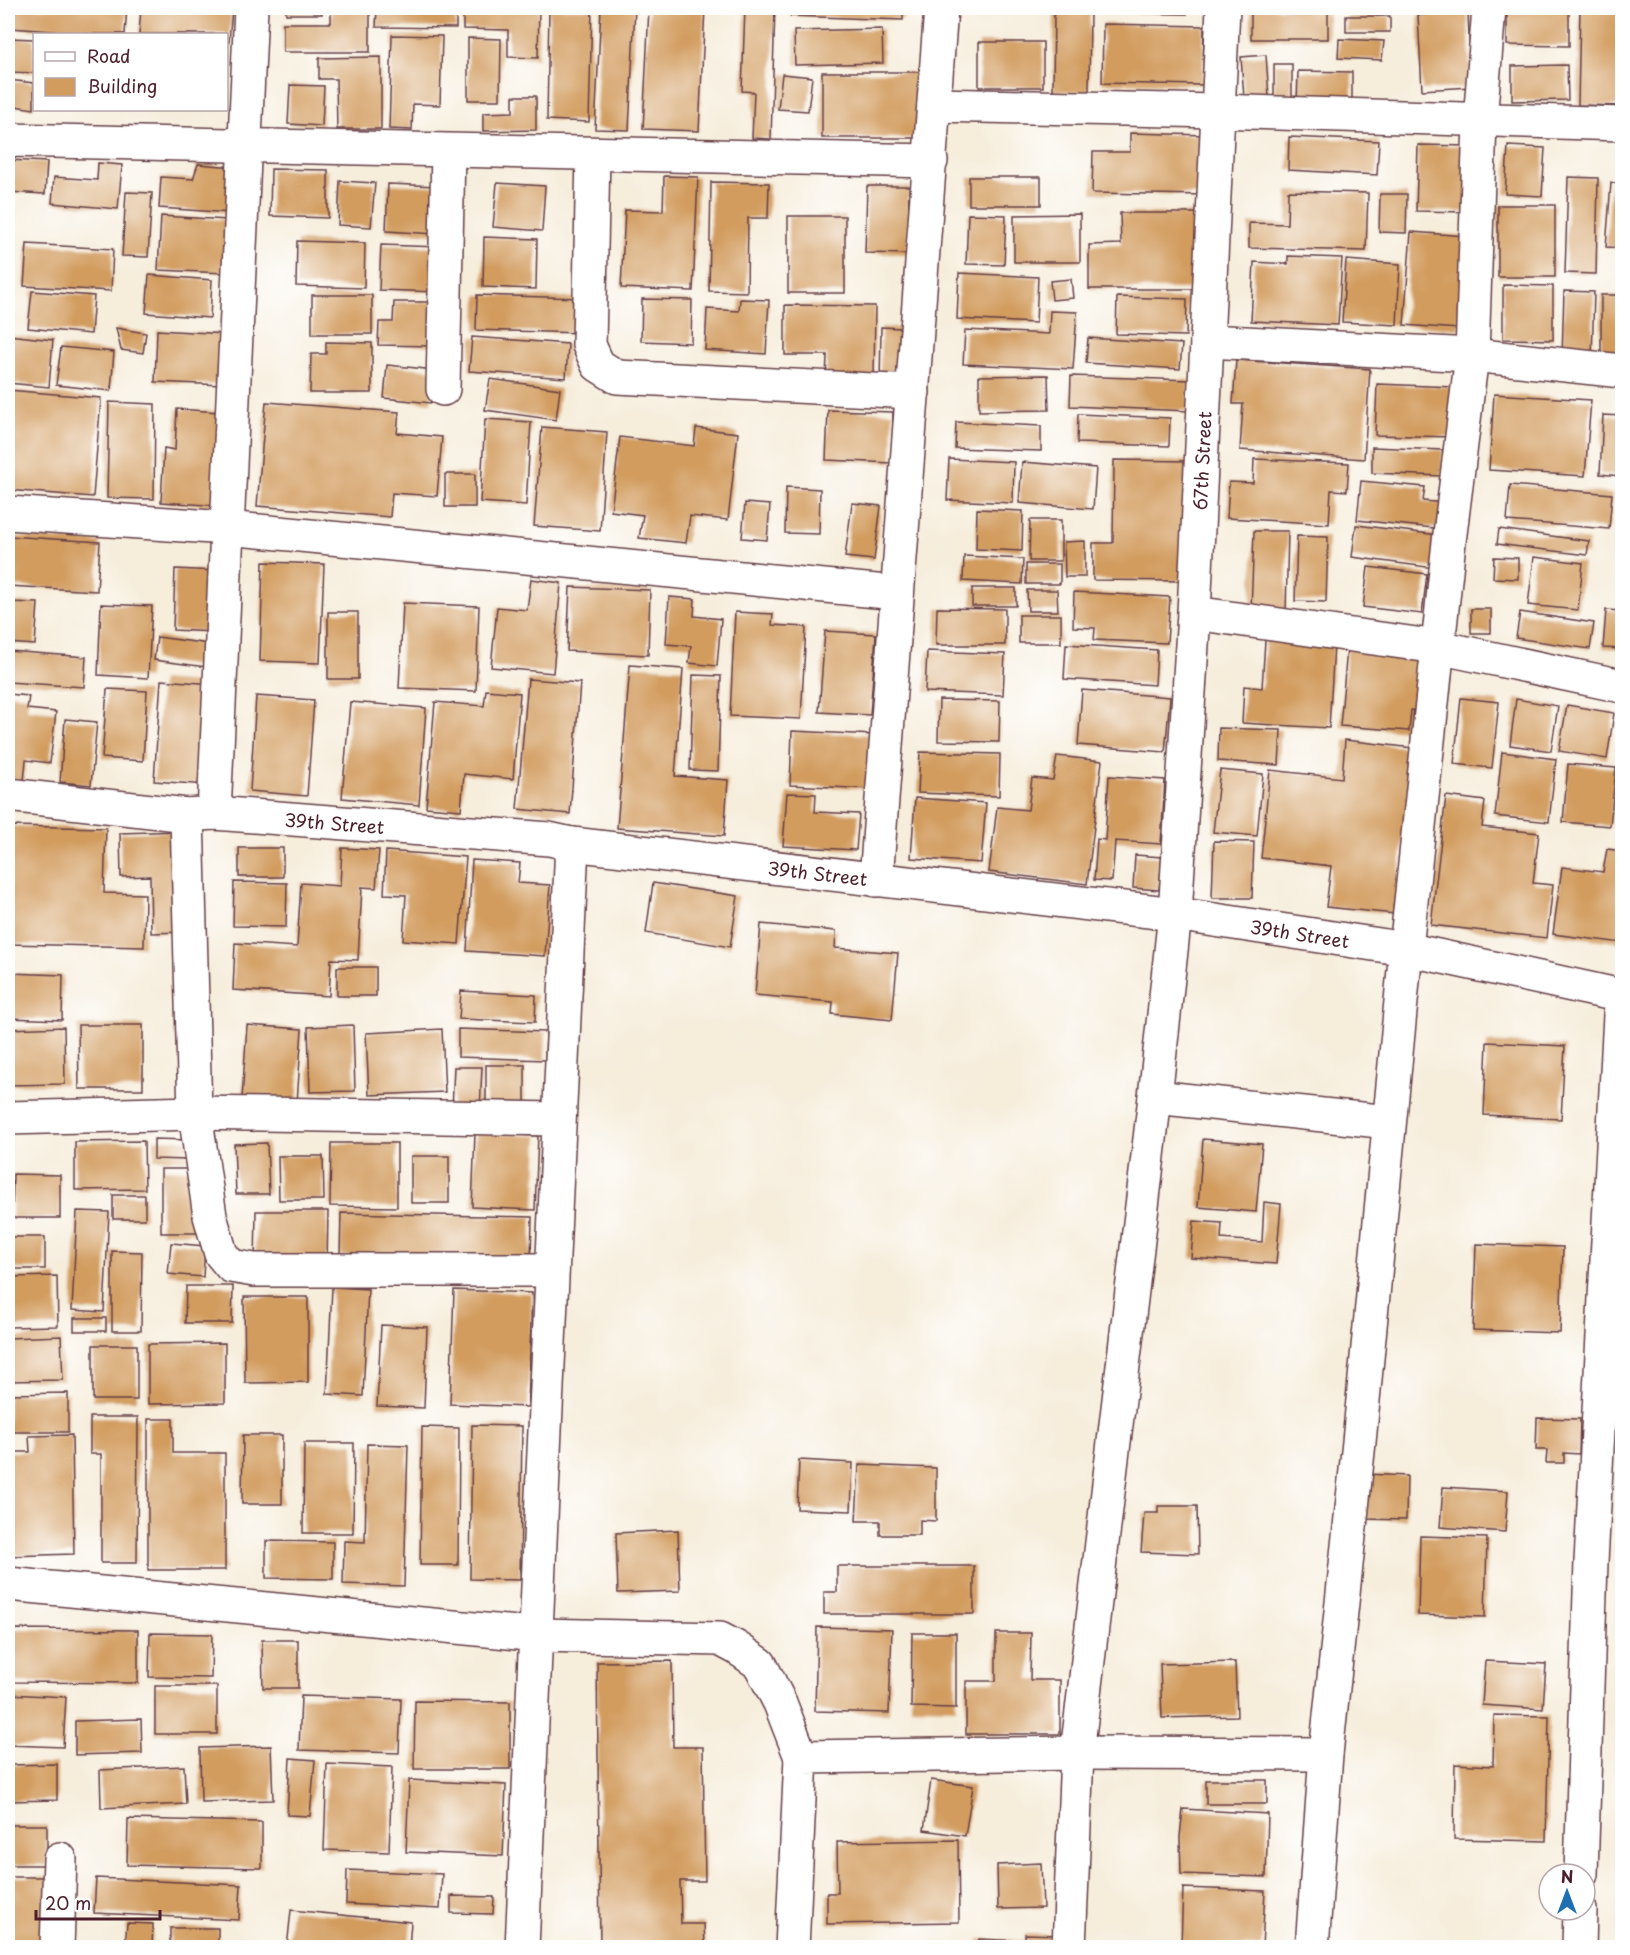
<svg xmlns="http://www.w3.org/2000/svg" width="1630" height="1955" font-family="'Playpen Sans',sans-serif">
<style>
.building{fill:#d29c5e}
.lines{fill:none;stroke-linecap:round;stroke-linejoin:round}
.minor-casing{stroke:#643e45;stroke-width:36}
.minor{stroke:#fff;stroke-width:33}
.labels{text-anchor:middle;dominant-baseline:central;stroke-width:5;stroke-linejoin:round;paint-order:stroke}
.street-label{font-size:18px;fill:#4a1f2b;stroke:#fff}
</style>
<rect width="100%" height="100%" fill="#fff"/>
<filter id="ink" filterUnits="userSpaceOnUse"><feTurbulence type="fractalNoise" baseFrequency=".0167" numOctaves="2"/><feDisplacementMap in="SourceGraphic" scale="12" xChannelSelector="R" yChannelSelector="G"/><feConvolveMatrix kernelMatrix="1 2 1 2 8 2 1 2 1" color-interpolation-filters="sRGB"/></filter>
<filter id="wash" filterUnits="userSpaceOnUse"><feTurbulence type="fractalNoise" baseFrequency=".008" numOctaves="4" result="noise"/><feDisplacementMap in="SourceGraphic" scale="24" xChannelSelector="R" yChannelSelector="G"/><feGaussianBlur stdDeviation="1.35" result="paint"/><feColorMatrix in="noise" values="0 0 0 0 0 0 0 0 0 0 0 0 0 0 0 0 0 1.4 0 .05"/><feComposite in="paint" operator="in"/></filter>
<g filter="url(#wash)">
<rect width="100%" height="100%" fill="#f6eddb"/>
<g id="blocks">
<!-- building -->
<path class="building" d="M12,8H127L125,34H91L11,28Z
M141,8H232L229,42H226V34H139Z
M286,8H322V14H286Z
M331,8H370V52H283V23H331Z
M377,8H456V28L376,27Z
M463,8H539L538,58L508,57V30L463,29Z
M549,8H592L589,122L547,120Z
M601,8H635L629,130L595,129Z
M649,8H705L699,131L643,129Z
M745,8H775L771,139L752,138L754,92L742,91Z
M791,8H903V20L790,16Z
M1121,8H1187V14L1121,13Z
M1251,8H1328V39H1251Z
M1507,8H1569V46L1507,45Z
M1580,8H1622V106L1578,105Z
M1054,11L1090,12L1089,92L1053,91Z
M1468,12L1471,87L1422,90L1418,15Z
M1346,16H1390V32H1346Z
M1103,24L1204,26L1203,85L1102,83Z
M882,29L883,63L795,65L794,31Z
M392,35L442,36L440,105L413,104L412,130L389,129Z
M8,38L34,39V73L8,72Z
M468,38L501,39L500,100H468Z
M1339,39L1384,41L1382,60L1338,58Z
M979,42H1043V87H979Z
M1266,55L1269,97L1244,98L1241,57Z
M381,57V129H337L336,79H319V58Z
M1274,64H1292V103H1274Z
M1567,65L1568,100L1512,101V66Z
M1298,71L1352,72V105H1297Z
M822,72H920V138H822Z
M782,74L812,77L808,111L778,109Z
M8,80L34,83V109L8,105Z
M290,85L324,86L322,126L288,124Z
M513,96H536V130L483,131V113L513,112Z
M1130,133L1207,135L1206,195L1092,193L1093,152H1130Z
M1289,137L1379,141L1377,175L1288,170Z
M1418,145L1470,146L1468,212L1416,211Z
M1508,146L1545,148L1542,196L1505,194Z
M8,160L47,162L45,194L8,192Z
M98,163L122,165L118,209L52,203L54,177L97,180Z
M198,164L235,167L232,213L159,208L161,177L193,179Z
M271,169L328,170V218L270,216Z
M664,176L698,177L693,291L621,288L625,210L663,211Z
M969,177H1041V205H969Z
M1568,177L1598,178L1596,274L1565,273Z
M340,181L375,183L371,227L338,225Z
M711,182L769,183L768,218H748L747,292L709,291Z
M497,183L545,186L542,231L493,227Z
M1611,183L1622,184V248L1606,247Z
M388,184L438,186L436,234L386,231Z
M867,186H909L908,254L865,253Z
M1288,191L1368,193L1366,251L1249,248V223L1287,224Z
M126,192L152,193L148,257L122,256Z
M1380,194H1407L1406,233L1379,232Z
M1498,205H1555V277H1498Z
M1120,213H1196V289H1089V245L1121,244Z
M968,214L1006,215L1004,265L966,264Z
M1080,214V262H1014V215Z
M161,216L228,220L225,273L158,270Z
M788,216H845V293H788Z
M1411,232L1466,236L1459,329L1404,325Z
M484,237L537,239L536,289L483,287Z
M297,241L365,243L364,288L296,286Z
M27,244L113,249L111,291L24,286Z
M381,245L440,247L438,292L379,290Z
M1288,256L1342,258L1338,325L1251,321L1254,262L1288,264Z
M1346,260L1400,264L1397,325L1342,322Z
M959,273L1038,277L1036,323L957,319Z
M149,275L212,280L210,318L146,313Z
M1071,279L1073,298L1052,300L1050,281Z
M1503,285L1553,286V340L1503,339Z
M32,291L94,296L91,334L28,328Z
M1564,291L1594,292L1592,358L1562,357Z
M312,295H372V334H312Z
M477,295L583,298L582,333L476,330Z
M1601,295H1622V361H1601Z
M1117,297L1187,299L1186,336L1116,334Z
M642,299L692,300L691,343L641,341Z
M740,299L769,300L766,354L705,350L707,309L739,311Z
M394,302H433L432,346L378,345L379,322H393Z
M785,305L875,306L874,380L826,379L827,355H785Z
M1050,311L1077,312L1073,369L963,364L965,330L1049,334Z
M881,327L900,328L899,385H880Z
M116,328L146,333L143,353L121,350Z
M157,330L226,334L223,385L155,382Z
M8,335L53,340L49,387L8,383Z
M472,337L568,344L566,378L469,371Z
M1088,338L1182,344L1180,369L1086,363Z
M326,342L372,343V393H310L311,354H326Z
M61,347L114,352L111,391L56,385Z
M1236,360L1370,369L1364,459L1240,450L1243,404H1233Z
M387,365L435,370L431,403L384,398Z
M1048,375L1049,410L979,411V376Z
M1071,376L1190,380L1189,411L1070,406Z
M490,379L560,389L556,420L485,410Z
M1377,384L1454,387L1453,437L1375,435Z
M8,390L101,398L93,497L8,490Z
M1494,394L1591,400L1585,476L1489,470Z
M109,402L155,404L154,499L107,498Z
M266,402L399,412L397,433L442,437L437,496L392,493L390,517L257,506Z
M177,409L219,412L222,506L161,502L164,448L175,450Z
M828,410L893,412L892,463L826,460Z
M1078,414L1170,418L1169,446L1077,443Z
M1603,415L1622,416L1620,476L1600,474Z
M485,419L531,422L526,505L480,502Z
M956,422L1041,426V451L955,448Z
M542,427L607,432L600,531L534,526Z
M696,428L738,433L728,520L690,516L686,543L639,538L643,515L611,511L620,437L694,446Z
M1372,447L1443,450L1442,476L1372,473Z
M949,459L1014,462L1013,503L947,500Z
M1254,459L1349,463L1347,491L1331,490L1329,524L1227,518L1229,482L1253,483Z
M1114,460L1189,461L1187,581L1093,580V543H1113Z
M1022,462L1096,468L1093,509L1019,503Z
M445,474H475V507H445Z
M1361,481L1425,487L1423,501L1446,503L1443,529L1357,520Z
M1510,485L1612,494L1609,529L1507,521Z
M786,487L820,489L819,534L785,533Z
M745,503L770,505L767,540L742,538Z
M852,503L881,506L874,560L845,557Z
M977,509L1023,511L1022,551L976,549Z
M1030,520H1061V561H1029Z
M1356,525L1438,535L1434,568L1352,557Z
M1499,529L1589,541L1587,555L1497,544Z
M1254,531H1288L1286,613L1251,612Z
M8,536L100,542L97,591L8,586Z
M1297,536L1328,537L1326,602L1295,601Z
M1085,541V577H1065L1064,542Z
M964,556L1023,559L1022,584L963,581Z
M1494,557L1518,558V579L1493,578Z
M1534,557L1583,563L1578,610L1528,605Z
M263,562L324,564L320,663L260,661Z
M1026,564H1060V584H1026Z
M1368,567L1427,574L1422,614L1363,607Z
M175,569L216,571L214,632L173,630Z
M531,579L561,583L553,673L491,667L497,607L527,610Z
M570,587L650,590L648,655L567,651Z
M972,588H1016V606H972Z
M1027,590H1057L1058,611H1028Z
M1074,592L1170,597L1167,643L1094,640L1095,628L1073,627Z
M669,597L695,599L694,616L721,619L717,666L689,663L691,646L666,644Z
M8,602L38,603L35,645L8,643Z
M403,603L479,606L476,691L399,688Z
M101,604L152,606L148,678L98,675Z
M937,608L1005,609V645H936Z
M1471,609H1491V633H1471Z
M1606,610L1622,611V649L1603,648Z
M328,612H358V679H328Z
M735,612L773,614L772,625L806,627L801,719L730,716Z
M1520,612L1594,623L1590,649L1516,638Z
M1019,615H1061V643H1019Z
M825,631L876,634L870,715L819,712Z
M157,637L217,645L214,668L154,660Z
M1265,640L1334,645L1329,728L1242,723L1244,686L1262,688Z
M1066,644L1157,650L1155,685L1064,679Z
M1347,649L1425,656L1421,711L1411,710L1409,731L1340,726Z
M8,651L86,657L84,687L8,682Z
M927,651L1005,654L1003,695L925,692Z
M630,665L683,669L675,776L728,780L724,836L617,828Z
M693,675L721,676L718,771L690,770Z
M528,679L580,683L570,814L517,809Z
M161,680L214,684L207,785L154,781Z
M107,689L147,691L143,761L102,758Z
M486,690L520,693L513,779L464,774L461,810L426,807L435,702L484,706Z
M1082,690L1170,697L1165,752L1078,745Z
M8,694L29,696L27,709L56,712L50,763L26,760L24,781L8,779Z
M256,696L314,700L307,796L250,791Z
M1461,698L1499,702L1492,768L1454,764Z
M1516,699L1558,706L1551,751L1510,745Z
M939,700L1000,701L999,742L938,741Z
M350,702L426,708L419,805L342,798Z
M1567,705L1614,713L1607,759L1559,751Z
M65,719L97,722L91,785L60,782Z
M1219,728L1281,730L1279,765L1218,761Z
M792,731L875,735L872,789L790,785Z
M1345,740L1413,748L1395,914L1326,907L1331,866L1261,858L1270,770L1342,778Z
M920,752L1000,754L999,796L918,793Z
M1502,752L1556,759L1549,822L1495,816Z
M1057,756L1102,761L1087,884L989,872L997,807L1028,810L1032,778L1053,780Z
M1568,764L1616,768L1610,826L1563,822Z
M1220,770L1263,774L1257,836L1213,832Z
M1109,776L1165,780L1161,844L1115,841L1112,881L1094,880L1097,839L1105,840Z
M787,793L816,794L815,812L859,814L856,850L783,846Z
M1446,796L1485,801L1482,827L1539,833L1533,883L1553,885L1547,938L1431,925Z
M915,798L986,803L981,863L911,858Z
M8,826L106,828L104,893L145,894L144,947L8,944Z
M182,831L184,932L151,933L150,876L121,877L120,833Z
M1214,841L1254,842L1252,898H1212Z
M239,848H283V877H239Z
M342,848L379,850L376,888L362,887L358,960L331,959L329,996L233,990L235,943L297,947L301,883L340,886Z
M1607,849L1622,851V943L1553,934L1562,867L1603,872Z
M386,851L466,857L459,944L403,940L406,895L384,894Z
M1135,855L1162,857L1159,890L1133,888Z
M472,860L520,863L518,883L550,885L545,956L467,951Z
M234,882L287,883L286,927L233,926Z
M653,883L738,896L730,947L646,933Z
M761,924L836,931L835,948L898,953L892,1020L832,1014L833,1002L755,995Z
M337,967H376V996H337Z
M8,973L63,975L62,1020L8,1018Z
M461,991L536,995L535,1022L459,1019Z
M78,1025H143V1089H79Z
M247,1025L302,1029L297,1103L242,1099Z
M353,1025L355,1091L310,1092L308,1027Z
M64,1027L65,1084L8,1085V1029Z
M442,1029L445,1092L369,1095L366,1033Z
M458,1029L546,1032L545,1060L458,1057Z
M1487,1042L1565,1046L1561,1119L1484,1115Z
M486,1065H525V1108H486Z
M454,1067H482L480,1111L452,1109Z
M475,1133L538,1136L535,1210L472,1207Z
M154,1139L189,1140L188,1160L154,1159Z
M1203,1139L1262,1144L1256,1212L1198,1207Z
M144,1141L145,1189L75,1190V1142Z
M267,1143L269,1194H236L234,1144Z
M331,1143H397V1207L330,1206Z
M278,1156H323L324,1200H279Z
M411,1156H449V1203H411Z
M161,1169H198V1233H161Z
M13,1174L60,1175V1218H12Z
M113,1195H145V1219H113Z
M1264,1202L1281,1204L1276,1264L1191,1258L1194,1221L1222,1223L1221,1239L1262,1242Z
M77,1211L109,1212L104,1312L72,1310Z
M256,1211H328L327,1264L255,1263Z
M341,1213L532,1217L531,1260L340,1256Z
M8,1237H45V1269H8Z
M171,1243L205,1246L203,1277L168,1274Z
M1476,1244L1563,1247L1560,1333L1473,1330Z
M112,1251L142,1252L141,1331H112Z
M57,1276L58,1326L8,1327V1277Z
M186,1286H233L232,1323H185Z
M332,1287L368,1289L363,1396L327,1394Z
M454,1290L532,1293L528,1407L450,1404Z
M244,1297H308V1382L245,1383Z
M74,1318H106V1331H74Z
M381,1325L427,1327L424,1408L377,1406Z
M61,1336L63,1380L8,1381V1338Z
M225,1343V1403L148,1404V1344Z
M93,1345H137V1400H93Z
M68,1393V1432H8V1394Z
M90,1417H138L137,1563H101V1454H90Z
M1537,1418L1580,1419L1579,1454L1564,1453V1463H1546L1547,1450H1536Z
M148,1419H173V1453H225V1570H148Z
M472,1425L522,1426L520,1580L470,1579Z
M422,1427L459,1428L458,1565H420Z
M72,1435L74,1554L8,1556V1452H30L29,1436Z
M243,1435H282V1504H242Z
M304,1443H354L353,1533H303Z
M367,1444L408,1445L404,1586L343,1584L344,1541L365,1542Z
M799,1460L853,1463L851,1511L797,1509Z
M859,1465L936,1468V1521L920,1520V1535H880V1521H856Z
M1366,1474L1407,1476L1406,1520L1365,1519Z
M1443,1487L1508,1491L1505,1532L1440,1527Z
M1158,1506H1197L1198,1554L1141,1552L1144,1513H1158Z
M678,1530L680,1591L618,1593L616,1533Z
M1420,1536L1487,1538L1485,1617L1418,1615Z
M266,1541L333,1542V1579L266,1578Z
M837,1566H974V1614H824V1592H837Z
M817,1627L892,1629L889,1713L815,1711Z
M13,1629L138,1630V1683L13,1682Z
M150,1633L212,1634L211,1678L149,1677Z
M912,1633H956V1708L911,1707Z
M996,1633H1031L1030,1680H1060V1734H966V1681H996Z
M262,1640H298V1688H263Z
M672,1661L673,1747H703L705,1881H680L681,1924H704L705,1945L600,1946L597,1662Z
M1485,1661L1546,1664L1543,1709L1482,1705Z
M1235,1662L1237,1716L1162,1718L1160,1664Z
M155,1686H217V1734H155Z
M9,1694L66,1697L63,1747L8,1745Z
M301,1696L401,1699L399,1753L299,1750Z
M415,1701L510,1702V1769H414Z
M1494,1715L1549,1716L1546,1841L1454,1839L1455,1764L1493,1766Z
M141,1719L142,1753L75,1755V1721Z
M271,1746L273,1800L201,1802L200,1748Z
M290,1758L315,1760L310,1816L287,1815Z
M57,1764V1800L8,1801V1765Z
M327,1764L392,1767L389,1852L324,1850Z
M184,1766L186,1804L101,1808L100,1770Z
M409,1780L506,1785L503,1856L406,1852Z
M931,1780L973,1786L965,1836L924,1830Z
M1206,1780H1267V1804H1206Z
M1183,1809L1268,1814L1266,1877L1181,1874L1180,1837Z
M128,1819L262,1822V1868L127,1865Z
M8,1825H47V1865H8Z
M958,1840L959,1922L827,1924V1893H838L837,1842Z
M1041,1863L1043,1908L998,1909L997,1865Z
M347,1870L442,1874L440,1909L346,1904Z
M8,1877H53L52,1948H8Z
M96,1878L241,1885L239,1920L94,1913Z
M1183,1888L1265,1891L1262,1947L1181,1944Z
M451,1896L494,1897L493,1914L451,1913Z
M291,1910L411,1922L409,1948H287Z
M127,1923L153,1924L152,1947L125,1946Z
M1621,1926H1622V1948H1620Z
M170,1928H218V1948H170Z
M1025,1934L1059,1935V1948H978L979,1939L1025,1941Z"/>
</g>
</g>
<g filter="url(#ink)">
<use href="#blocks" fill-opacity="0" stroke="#643e45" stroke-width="1.5"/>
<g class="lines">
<!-- minor casing -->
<g class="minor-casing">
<g id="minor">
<path d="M934,105L1217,111L1622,124"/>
<path d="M8,140L931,161"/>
<path d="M593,154L589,345L598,365L617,377L913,392"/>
<path d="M1207,341L1472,355L1622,371"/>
<path d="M443,389L448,151"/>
<path d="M8,513L227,528L897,593"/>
<path d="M1194,613L1438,647L1622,686"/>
<path id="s1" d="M8,795L187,815L214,813L549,839L572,844L1175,914L1406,949L1622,996"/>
<path d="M214,813L251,8"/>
<path d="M187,815L195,1113L210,1216L221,1254L231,1266L254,1270H552"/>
<path d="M876,880L941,8"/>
<path d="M1155,1097L1389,1122"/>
<path d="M8,1118L195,1113L557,1119"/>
<path d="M8,1584L538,1635L720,1639L737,1648L760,1664L780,1703L801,1757"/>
<path d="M1581,1874L1591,1562L1621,996"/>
<path d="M57,1948L60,1859"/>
<path d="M522,1948C540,1580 552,1212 572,844"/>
<path d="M792,1948L801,1757L1077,1753L1326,1754"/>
<path id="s2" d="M1069,1948L1077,1753L1155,1097L1175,914L1194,613L1223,8"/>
<path d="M1312,1948L1326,1754L1359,1442L1406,949L1449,542L1472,355L1480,121L1489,8"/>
<path d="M1579,1948L1580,1910"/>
</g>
</g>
<!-- minor -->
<use href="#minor" class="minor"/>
</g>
</g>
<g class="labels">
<!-- street labels -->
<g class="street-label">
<text stroke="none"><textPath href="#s2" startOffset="1494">67th Street</textPath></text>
<text stroke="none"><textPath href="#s1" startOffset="328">39th Street</textPath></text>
<text stroke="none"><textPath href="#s1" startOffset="814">39th Street</textPath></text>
<text stroke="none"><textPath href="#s1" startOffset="1300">39th Street</textPath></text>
</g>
</g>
<!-- margin -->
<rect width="1630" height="1955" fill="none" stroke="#fff" stroke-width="30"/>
<!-- legend -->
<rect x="33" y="33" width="195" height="78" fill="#ffffff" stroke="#b7a5aa" stroke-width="1.5"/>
<rect x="45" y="52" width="30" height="9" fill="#ffffff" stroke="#b7a5aa" stroke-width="1.5"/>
<text x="87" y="63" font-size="18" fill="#4a1f2b">Road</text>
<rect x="45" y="78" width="30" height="18" fill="#d29c5e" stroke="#b7a5aa" stroke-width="1.5"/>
<text x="87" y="93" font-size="18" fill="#4a1f2b">Building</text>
<!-- north arrow -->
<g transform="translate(1567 1892)"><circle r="28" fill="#ffffff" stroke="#b7a5aa" stroke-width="1.5"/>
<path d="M0-4.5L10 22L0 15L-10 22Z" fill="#1f6fb2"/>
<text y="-9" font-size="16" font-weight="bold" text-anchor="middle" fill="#4a1f2b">N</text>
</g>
<!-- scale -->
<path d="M36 1910v9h124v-9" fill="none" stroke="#4a1f2b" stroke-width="3"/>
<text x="45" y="1910" font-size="18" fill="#4a1f2b" stroke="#ffffff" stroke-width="4.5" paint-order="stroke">20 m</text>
</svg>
